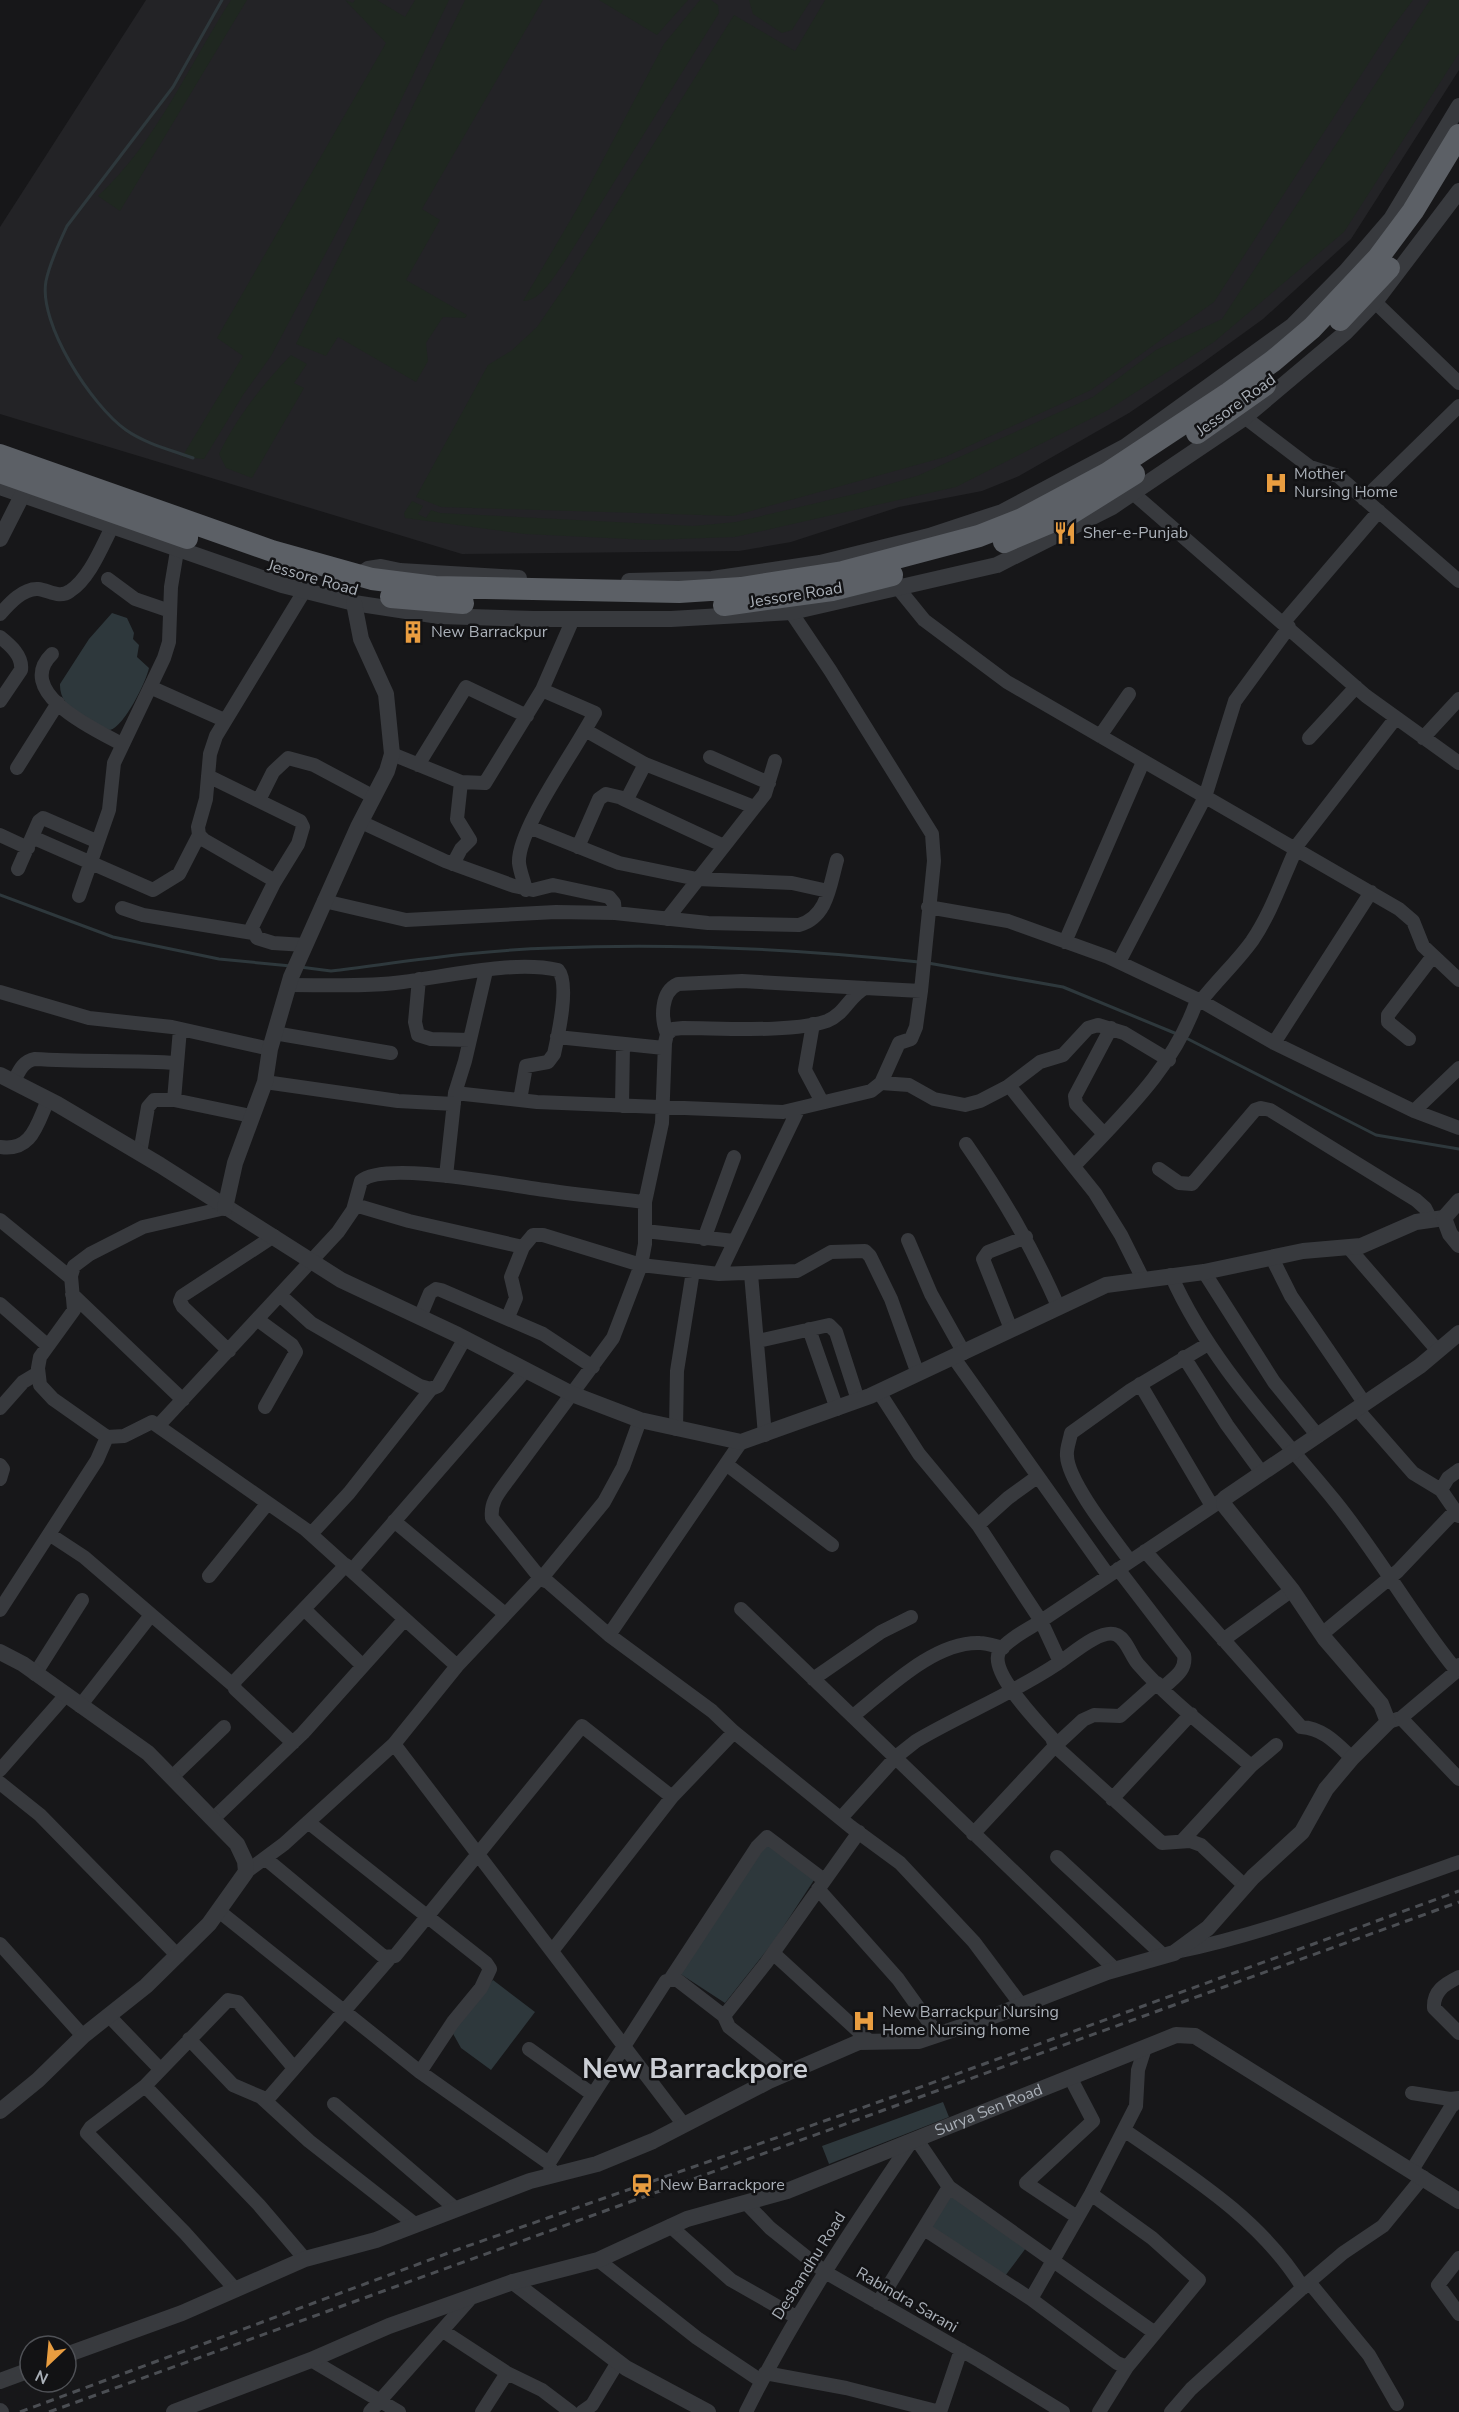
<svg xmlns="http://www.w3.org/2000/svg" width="1459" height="2412" font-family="'Nunito Sans',sans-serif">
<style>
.built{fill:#232326}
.green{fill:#1f2720}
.water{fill:#2e383c}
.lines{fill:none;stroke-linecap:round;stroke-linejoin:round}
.stream{stroke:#2e383c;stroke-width:3}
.minor{stroke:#383a3e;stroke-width:14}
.tertiary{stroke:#383a3e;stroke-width:16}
.trunk{stroke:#5c6066;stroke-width:22}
.rail{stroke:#4b4e53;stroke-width:3;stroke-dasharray:8 6;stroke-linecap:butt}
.labels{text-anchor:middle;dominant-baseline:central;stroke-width:5;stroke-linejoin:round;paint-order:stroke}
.street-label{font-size:16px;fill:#aab0b8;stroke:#121214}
.poi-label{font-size:16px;fill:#aab0b8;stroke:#121214;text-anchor:start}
.town-label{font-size:28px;font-weight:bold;fill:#cbced4;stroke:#121214}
</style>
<rect width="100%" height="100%" fill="#171719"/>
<!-- built -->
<path class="built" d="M146,0H1459V70L1351,239L1263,319L1201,364L1129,413L1019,476L982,491L899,507L791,542L739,551L462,554L0,414V227Z"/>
<!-- green -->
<path class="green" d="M231,0H247L120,211L98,196C156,143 189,65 231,0Z
M345,0L353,3L355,0H377L405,17L415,0H449L346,215L271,356L243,395L204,459L182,457L243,356L217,338L386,43Z
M465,0H543L422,209L440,220L406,280L467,315L465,318L443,317L426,343L428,361L416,382L338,337L326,356L296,344Z
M599,0H688L657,35Z
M700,0H711L718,5L719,13L564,263C554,276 541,301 523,301L577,209L664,44Z
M749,0H811L792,30L782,33L753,14Z
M825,0H1413L1389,32L1214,302L1091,390L945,457L733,516L441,507L416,497L488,365L511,351L537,327L565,286L734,15L795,51Z
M1430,0H1459V53L1344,232L1214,342L1108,410L956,487L735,537L649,540L525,534L405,518L404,513L412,501L423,506L418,514L426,518L431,510L440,513L693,526L736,522L859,493L917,476L1093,397L1156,350L1222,319Z
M291,355L307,364L294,383L304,388L252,478L226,468L219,454C236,418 263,384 291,355Z"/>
<!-- water -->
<path class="water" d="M112,613L127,618L134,633L133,639L139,645L137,657L149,668C146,682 124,727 110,730C90,721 59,710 60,684L89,639Z
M768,1842L816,1877L774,1941L725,2003L679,1973Z
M493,1980L535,2012L491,2070L461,2048L451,2030Z
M943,2102L949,2117L829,2164L822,2146Z
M952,2194L1026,2248L1005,2276L931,2226Z"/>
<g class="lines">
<!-- stream -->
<path class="stream" d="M193,458C171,450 146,444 126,430C92,406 38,324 46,281C50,262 59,243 67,226L173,87L222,0
M0,895L113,937L219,959L291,966
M928,963L1063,987L1177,1034
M300,967L331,971C404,962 478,950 552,948C674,943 797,949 919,962
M1186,1038L1376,1135L1459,1149"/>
<!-- minor -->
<path class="minor" d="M1375,302L1459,383
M1239,413L1310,467L1338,476L1459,581
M1127,488L1366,696L1459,763
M1364,499L1459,406
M108,579L135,599L170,611
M896,580L898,588L924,620L1007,682L1399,909L1413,921L1423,946L1459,980
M0,614C9,604 23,588 38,589C49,590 59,599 70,591C90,578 102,546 113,525
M1284,622L1379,511
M0,637C10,645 23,656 21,670L0,701
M52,654C13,692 95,730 122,744
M150,687L224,720
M542,690L573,619
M1100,736L1129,694
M1309,738L1356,687
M1423,738L1459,699
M392,754L461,782L485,783L542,690L595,713L585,730L645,764L754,807
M710,757L769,783
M418,765L466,687L527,716
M17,768L58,703
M208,776L300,821L303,827L298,844L274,883
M623,799L724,846
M259,800L273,772L288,758L314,765L374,797
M361,822L445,861L514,886L533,890L553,885L609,897L614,903L615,913
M529,827L619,863L697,879L792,883L828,891
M0,835L28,848
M32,837L153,890L179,874L199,835
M578,847L599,799L606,794L627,799L645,764
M1295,848L1395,719
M453,864L461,849L470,840L457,819L461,782
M18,869L39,821L43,818L96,841
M526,890C524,881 520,872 519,863C517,832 569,759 585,730
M79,896L109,810L114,763L164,658L169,642L171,587L179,539
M324,901L406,920L556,912L615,913L708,923L799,925C828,917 830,884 837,860
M928,907L1008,921L1108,957L1201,1001L1274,1043L1414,1111L1459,1128
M122,908L143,915L253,933
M667,919L765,794L775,761
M1065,942L1143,762
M305,945L273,943L257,938L252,927L274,883L270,878L204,840L199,835L198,827L206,799L210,754L216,736L311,580
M1119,962L1205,797L1235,701L1289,627
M419,979L415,1022L418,1035L431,1039L470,1040
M289,985C326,985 366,987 403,982C449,976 514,960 558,970C570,983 558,1036 554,1054L548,1062L526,1066L520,1100
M0,992L89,1018L172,1027L270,1049
M1201,1001C1217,980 1237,962 1252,941C1271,913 1282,880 1296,849
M813,1024L805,1070L822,1102
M274,1033L391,1053
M667,1034C661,1019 660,992 678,984L742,981L865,988
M557,1037L664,1048
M1409,1039L1388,1022V1015L1433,956
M1274,1043L1371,892
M14,1081C19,1071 23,1061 35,1059C83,1062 130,1060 177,1063
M265,1082L398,1101L454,1104
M881,1083L909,1085L934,1099L965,1105L980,1101L1007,1087L1011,1088L1095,1193L1121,1235L1143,1279
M1007,1087L1040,1062L1063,1055L1088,1028L1098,1025L1124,1033L1169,1060
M455,1093L537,1102L783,1112L871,1091L881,1083L899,1043L911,1039L916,1027L921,991L934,861L932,834L830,670L787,606
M174,1100L180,1029
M622,1106L623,1045
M1414,1111L1459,1068
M1104,1134L1076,1104L1075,1096L1111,1028
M966,1144C1004,1199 1031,1245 1058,1306
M0,1147C32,1152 37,1124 48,1100
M140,1153L148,1107L154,1100H174L251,1116
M1074,1166C1122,1115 1174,1068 1197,1000
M1159,1169L1179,1183L1192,1184L1255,1110L1261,1108L1270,1110L1416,1200L1425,1208L1431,1220
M446,1176L455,1093L465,1061L486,971
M355,1205L409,1221L523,1247
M225,1208L143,1227L90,1254L74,1266L71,1276L74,1310L40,1357L38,1368L40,1385L53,1399L107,1437L124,1436L152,1422L305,1529L457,1666L537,1581L541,1579L548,1582L609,1635L712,1711L734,1732L851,1827L900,1863L974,1942L1022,2006
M0,1220L71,1278
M645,1231L734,1241
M704,1239L734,1157
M908,1240L931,1294L964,1353
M1348,1247L1438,1351
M1272,1258L1291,1296L1365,1404
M1204,1272L1274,1382L1318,1436
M719,1274L798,1110
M751,1274L765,1435
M1171,1275C1209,1361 1275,1428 1334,1500C1378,1554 1412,1616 1456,1670L1459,1665
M72,1294L183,1400
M280,1295L311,1323L420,1386L431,1389L438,1386L465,1338
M0,1304L48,1346
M420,1317L430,1293L436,1289L441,1290L543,1334L593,1367
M508,1317L516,1298L511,1277L523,1247L533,1235H543L641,1265L719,1274L797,1271L831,1252L865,1251L870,1256L891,1299L918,1374
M258,1320L292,1345L296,1352L265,1407
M809,1329L837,1409
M1011,1329L983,1259L988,1252L1026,1237
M758,1341L829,1325L836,1332L858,1400
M229,1351L183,1307L180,1301L182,1296L274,1236
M1184,1357L1227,1425L1262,1473
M954,1358L1108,1575
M1140,1384L1212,1506
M879,1392L919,1454L978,1525L1041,1621C1029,1629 1006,1640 999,1652C989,1673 1039,1723 1052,1738L1055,1746L973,1834
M0,1408L23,1382L38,1373
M1357,1409L1413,1473L1441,1490
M640,1420L623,1467L604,1502L541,1579L492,1518C490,1502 499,1492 508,1480L613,1338L641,1265L645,1244V1202L662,1123L665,1043L667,1034L673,1029L683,1028C721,1028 793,1033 827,1021C845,1014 849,996 865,988L921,991
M158,1426L338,1232L353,1210L361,1181C385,1160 511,1186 545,1190C578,1195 612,1198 645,1202
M676,1429L677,1371L693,1271
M726,1464L832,1545
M0,1465L3,1469L0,1479
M1459,1470L1448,1478L1441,1490L1459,1516
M394,1521L505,1614
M978,1525L1008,1498L1037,1477
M49,1534L84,1557L233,1685
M311,1534L349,1493L431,1389
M1145,1551L1301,1727C1323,1728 1337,1744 1352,1758
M1130,1561C1114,1539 1068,1482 1067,1456C1066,1449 1070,1440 1071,1433L1131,1390L1208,1344
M1118,1569L1184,1655C1187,1671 1173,1678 1163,1688
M352,1570L526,1370
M209,1576L267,1504
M741,1609L1116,1970
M0,1610L97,1460L107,1437
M305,1610L363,1666
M1322,1634L1398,1571L1455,1511
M609,1635L741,1442
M1223,1640L1292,1590
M1060,1662L1041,1621L1225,1498
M457,1666L394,1744L684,2125
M35,1674L82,1600
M813,1679L881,1632L911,1617
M1157,1683L1120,1716L1094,1715L1083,1720L1055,1746L1162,1843L1190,1841L1201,1845L1245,1886
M80,1706L151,1615
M853,1716C886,1690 934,1641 980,1643C987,1643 995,1646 1003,1648
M1401,1718L1459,1779
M1388,1722L1401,1718L1459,1669
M293,1743L235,1689L234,1682L346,1565
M0,1770L65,1696
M172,1777L224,1727
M0,1783L40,1815L178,1956
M672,1797L734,1732
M1112,1799L1191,1714
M841,1818L897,1756L916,1741C962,1714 1012,1694 1057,1664C1070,1656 1101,1627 1117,1635C1127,1640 1131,1656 1138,1664C1171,1702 1213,1733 1251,1766
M213,1819L303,1733L405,1619
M308,1822L486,1963L490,1969L481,1988L453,2022L420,2072
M1182,1841L1251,1766L1276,1745
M1057,1857L1164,1956
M266,1859L384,1957L395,1956L582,1726L672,1797L552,1951
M246,1872L284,1844L394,1744
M818,1889L898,1979L938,2035
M220,1912L420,2072L549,2163
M0,1944L83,2036
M1176,1952C1273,1932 1367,1894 1459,1862
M773,1953L868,2040
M1459,1977C1445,1984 1433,1991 1434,2008L1459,2033
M671,1978L757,1847L767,1837L824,1880
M109,2016L160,2069
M189,2039L233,2085L261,2097L309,2141L416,2225
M529,2049L592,2094
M294,2068L238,2002L228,2000L145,2086L259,2205L305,2259
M787,2073L729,2027L724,2016L766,1963L859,1832
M1070,2077L1093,2121L1026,2183L1077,2217
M145,2086L91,2127L87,2133L185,2233L236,2290
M1412,2093L1450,2099L1459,2098
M266,2101L390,1958
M334,2104L456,2209
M1124,2130C1189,2175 1261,2219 1303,2288
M551,2170L549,2163L666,1981L676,1979L724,2016
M1412,2170L1451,2107L1459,2100
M949,2187L1155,2333
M746,2203L770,2228L825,2272L980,2361L1063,2412
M670,2226L731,2280L796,2317
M924,2229L1031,2299L1117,2363L1127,2367L1199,2280L1152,2238L1091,2194
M1459,2258L1438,2285L1459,2314
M598,2260L697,2338L761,2381
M1309,2282L1369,2355L1397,2404
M1031,2299L1091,2194L1136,2106L1138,2070L1145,2048
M878,2303L949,2187L917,2140
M443,2331L507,2373
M311,2360L399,2412
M765,2373L846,2388L940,2412
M370,2412L469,2300
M482,2412L507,2373L542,2390L571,2412
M582,2412L592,2405L618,2362
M746,2412C793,2317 851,2230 911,2142
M940,2412L961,2350
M1099,2412L1127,2367
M1171,2412L1191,2389L1309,2282L1343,2253L1383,2226L1423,2177"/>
<!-- tertiary -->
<g class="tertiary">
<path d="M0,487L282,585L354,603L439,616L534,619H671L792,612L997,565L1112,507L1244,418L1345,333L1375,302L1459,191"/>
<path d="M0,539L27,486"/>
<path d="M358,576L368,569L381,567L400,571L519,578"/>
<path d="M629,581L712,579L820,563L929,536L1002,512L1126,446L1292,326L1347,270L1391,219L1459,106"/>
<path d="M0,1075L57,1104L160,1165L341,1280L458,1335L572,1394L640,1420L741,1442L870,1396L1106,1285L1204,1272L1303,1251L1361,1246L1416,1222L1444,1218"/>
<path d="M1459,1201L1444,1218L1450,1234L1459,1245"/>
<path d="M225,1208L235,1163L265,1082L270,1049L291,977L358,827L387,771L392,754L386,694L361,639L354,603"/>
<path d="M0,1652L23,1664L148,1753L237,1844L245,1861L246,1872L209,1924L146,1986L83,2036L38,2080L0,2111"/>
<path d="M513,2282L626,2368L708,2412"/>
<path d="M66,2355L182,2313L305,2259L376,2240L530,2181L597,2164L653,2141L769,2081L859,2042L919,2041L999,2014L1107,1972L1174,1953L1208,1928L1253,1877L1302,1832L1326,1789L1352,1758L1388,1722L1381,1704L1325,1639L1292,1590L1224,1505L1225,1498L1420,1366L1459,1333"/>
<path d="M0,2381L30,2370"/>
<path d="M0,2411L1,2412"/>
<path id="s1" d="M174,2412L311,2360L389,2326L513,2282L598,2260L687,2219L787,2191L1176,2035L1195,2036L1459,2201"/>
</g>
<!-- trunk -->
<path class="trunk" d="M1340,320L1389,268
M1197,433L1265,385
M0,455L272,551L372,579L435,587L679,592L741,588L843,572L979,536L1022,519L1108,473L1229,393L1273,361L1312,328L1378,258L1413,211L1459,135
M0,472L187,538
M1004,542L1070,514L1134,474
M391,597L463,603
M724,605L832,590L892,575"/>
<!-- rail -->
<path class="rail" d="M20,2412L459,2249L907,2092L1459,1891
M49,2412L1459,1902"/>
</g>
<!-- icons -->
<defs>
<g id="hospital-bare" transform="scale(1.8)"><path d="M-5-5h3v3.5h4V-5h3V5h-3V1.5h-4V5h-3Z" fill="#e99d40" stroke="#121214" stroke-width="2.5" paint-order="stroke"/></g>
<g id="restaurant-bare" transform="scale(1.8)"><path d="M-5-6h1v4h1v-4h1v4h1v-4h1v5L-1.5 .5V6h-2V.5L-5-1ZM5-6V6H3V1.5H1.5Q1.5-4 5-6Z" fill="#e99d40" stroke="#121214" stroke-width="2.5" paint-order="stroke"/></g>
<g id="building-bare" transform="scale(1.8)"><path d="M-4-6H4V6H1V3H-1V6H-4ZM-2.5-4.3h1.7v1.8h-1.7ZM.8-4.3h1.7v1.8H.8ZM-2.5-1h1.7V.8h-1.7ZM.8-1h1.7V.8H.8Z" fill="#e99d40" stroke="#121214" stroke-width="2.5" paint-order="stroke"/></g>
<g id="station-bare" transform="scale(1.8)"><path d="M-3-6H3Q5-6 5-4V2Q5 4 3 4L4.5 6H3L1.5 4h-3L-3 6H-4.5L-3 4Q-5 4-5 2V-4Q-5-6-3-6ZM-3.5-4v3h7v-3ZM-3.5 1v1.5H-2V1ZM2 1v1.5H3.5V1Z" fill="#e99d40" stroke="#121214" stroke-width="2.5" paint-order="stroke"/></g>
</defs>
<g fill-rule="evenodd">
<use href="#hospital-bare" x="1276" y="483"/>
<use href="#restaurant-bare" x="1065" y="533"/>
<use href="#building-bare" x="413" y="632"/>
<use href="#hospital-bare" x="864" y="2021"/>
<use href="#station-bare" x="642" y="2185"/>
</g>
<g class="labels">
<!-- street labels -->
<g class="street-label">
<text transform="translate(1236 405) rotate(-36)">Jessore Road</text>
<text transform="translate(313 578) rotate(16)">Jessore Road</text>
<text transform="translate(796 595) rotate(-9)">Jessore Road</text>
<text stroke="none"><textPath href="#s1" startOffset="870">Surya Sen Road</textPath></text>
<text transform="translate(809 2266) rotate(-58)">Desbandhu Road</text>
<text transform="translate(907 2300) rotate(30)">Rabindra Sarani</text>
</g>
<!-- poi labels -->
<g class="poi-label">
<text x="1294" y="474">Mother<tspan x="1294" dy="18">Nursing Home</tspan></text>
<text x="1083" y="533">Sher-e-Punjab</text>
<text x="431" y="632">New Barrackpur</text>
<text x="882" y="2012">New Barrackpur Nursing<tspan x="882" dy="18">Home Nursing home</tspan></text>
<text x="660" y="2185">New Barrackpore</text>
</g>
<!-- town labels -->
<g class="town-label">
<text x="695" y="2069">New Barrackpore</text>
</g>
</g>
<!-- north arrow -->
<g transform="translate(48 2364) rotate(206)"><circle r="28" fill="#121214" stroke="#4f5156" stroke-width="1.5"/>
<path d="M0-4.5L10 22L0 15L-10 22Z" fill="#e99d40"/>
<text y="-9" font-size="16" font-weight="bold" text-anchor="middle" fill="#aab0b8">N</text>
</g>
</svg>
